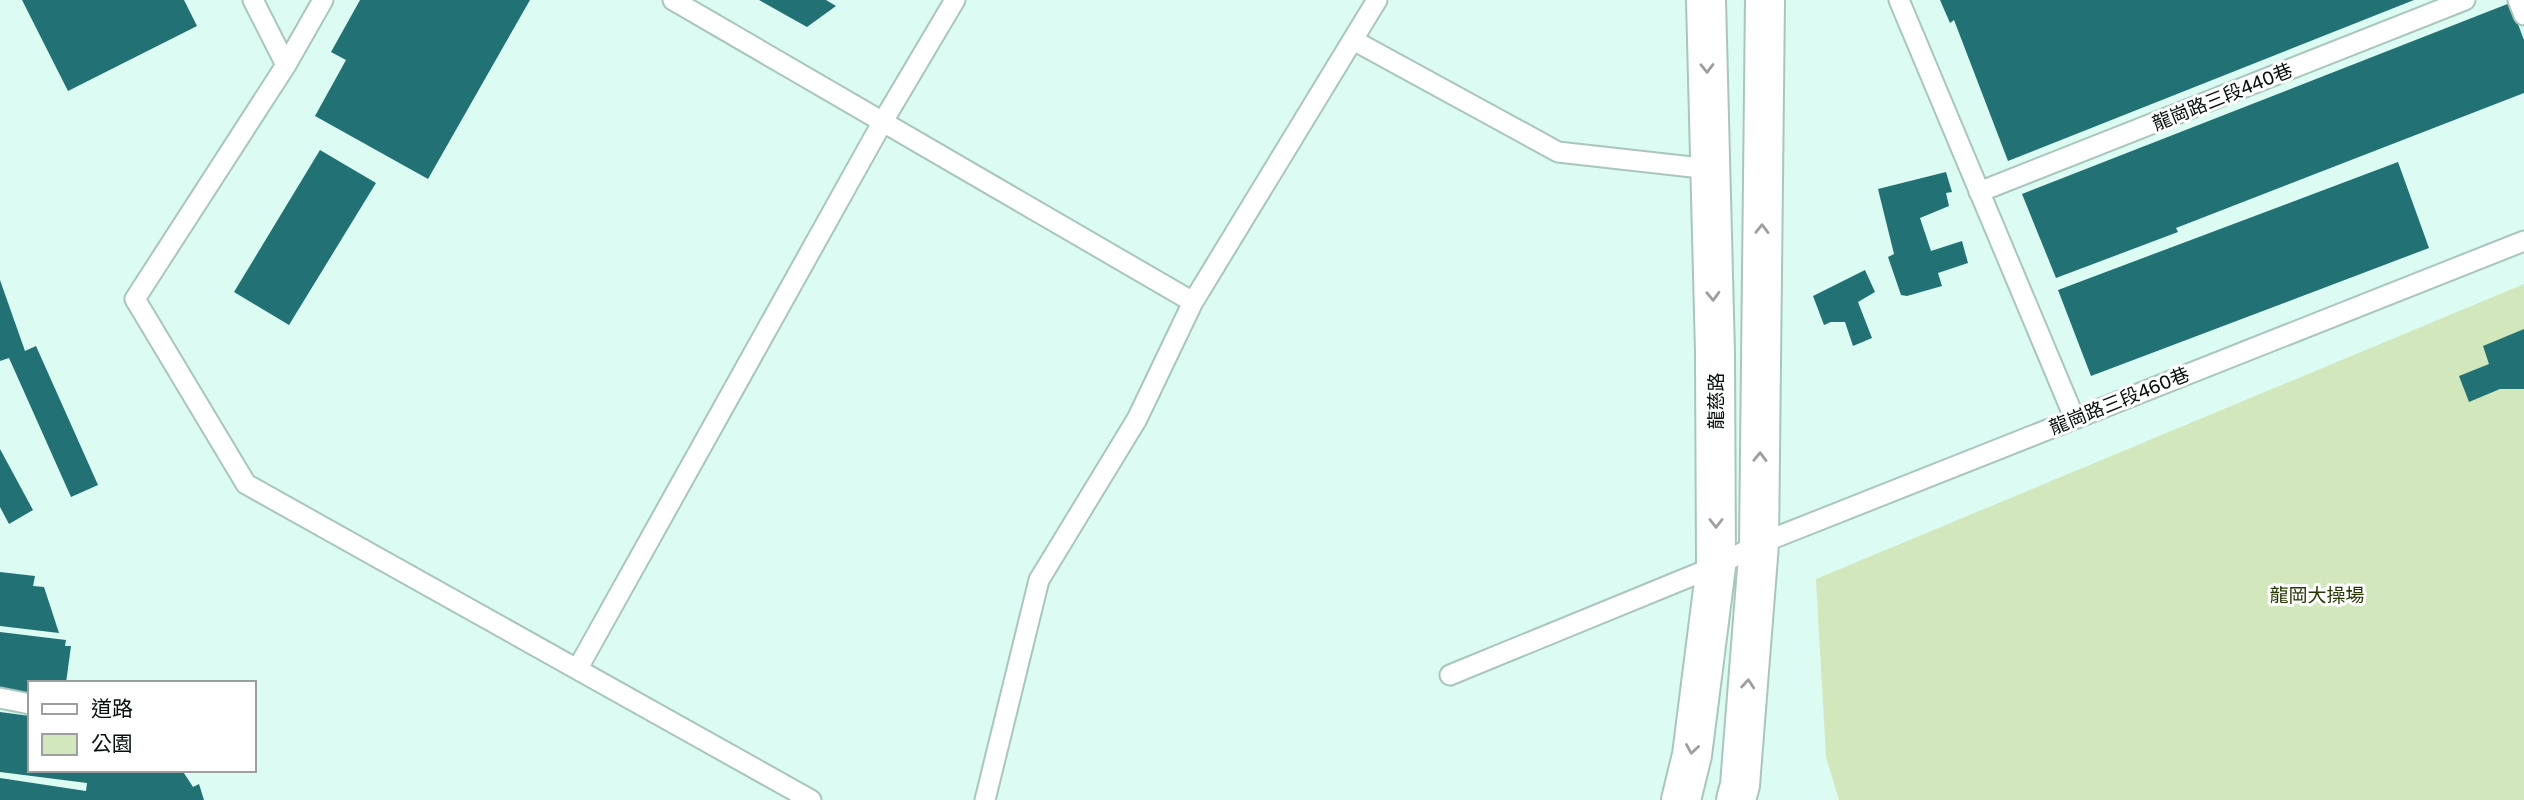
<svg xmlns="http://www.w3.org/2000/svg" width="2524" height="800" font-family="'Golos Text','Noto Sans TC',sans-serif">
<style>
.green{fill:#d2e8bc}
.building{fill:#227275}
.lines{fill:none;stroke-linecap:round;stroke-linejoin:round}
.service-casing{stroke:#a8c6bd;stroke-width:23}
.tertiary-casing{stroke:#a8c6bd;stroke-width:42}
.service{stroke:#fff;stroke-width:19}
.tertiary{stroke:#fff;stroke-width:38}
.oneway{stroke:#9b9f9e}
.labels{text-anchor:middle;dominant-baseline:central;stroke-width:6;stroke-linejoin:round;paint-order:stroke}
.street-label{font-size:19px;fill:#050f0c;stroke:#fff}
.park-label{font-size:19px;fill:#243900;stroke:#fff}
</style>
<rect width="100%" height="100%" fill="#dcfbf2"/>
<!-- green -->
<path class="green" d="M2524,284V800H1839L1826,757L1816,579Z"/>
<!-- building -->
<path class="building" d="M22,0H184L197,26L68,91Z
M360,0H530L428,179L315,116L346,60L331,52Z
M759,0H826L836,6L807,27Z
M1940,0H2414L2008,161L1954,20L1950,23Z
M2510,3L2524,40V93L2176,228L2178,232L2056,278L2022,194Z
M320,150L376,183L289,325L234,292Z
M2398,162L2429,248L2091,376L2058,290Z
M1946,172L1952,192L1946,193L1949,206L1920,218L1931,251L1962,241L1968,263L1938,273L1942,286L1907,296L1901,295L1888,257L1894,254L1878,189Z
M1865,270L1875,292L1858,302L1872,338L1853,346L1845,322H1831L1824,325L1813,296Z
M0,280L25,351L36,346L98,485L71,497L9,358L0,361Z
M2524,329V389H2500L2469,402L2459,376L2489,364L2483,346Z
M0,449L33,510L9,524L0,507Z
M0,572L35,576L33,586L44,587L59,633L0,626Z
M0,632L66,640L65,646H71L66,683H30V696L0,692Z
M0,712L30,716V770H182L193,787L199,784L204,800H0V778L86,791L87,783L0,772Z"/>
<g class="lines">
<!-- service casing -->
<g class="service-casing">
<path id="service" d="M253,0L286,65L135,299L246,484L811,800
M673,0L1193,302
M1899,0L2074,417
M2518,0L2524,15
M1353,40L1558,152L1710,169
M286,65L323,0
M1979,192L2465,0
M578,668L882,123L955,0
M1450,675L1716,566L1759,544L2524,241
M0,698L30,704
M985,800L1039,580L1137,419L1193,302L1377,0"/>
</g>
<!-- tertiary casing -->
<g class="tertiary-casing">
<path id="tertiary" d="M1681,800L1692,755L1716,566L1715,353L1706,0
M1736,800L1740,785L1759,544L1765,0"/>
</g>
<!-- service -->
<use href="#service" class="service"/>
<!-- tertiary -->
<use href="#tertiary" class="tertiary"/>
</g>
<!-- one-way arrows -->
<defs><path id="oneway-chevron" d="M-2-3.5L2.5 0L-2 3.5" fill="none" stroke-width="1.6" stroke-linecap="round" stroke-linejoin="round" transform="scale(1.75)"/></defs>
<g class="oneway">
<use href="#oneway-chevron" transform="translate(1707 68) rotate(89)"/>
<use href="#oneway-chevron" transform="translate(1762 229) rotate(-89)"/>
<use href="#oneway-chevron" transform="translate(1713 296) rotate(88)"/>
<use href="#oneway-chevron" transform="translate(1760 457) rotate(-89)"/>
<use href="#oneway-chevron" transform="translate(1716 523) rotate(90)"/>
<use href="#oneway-chevron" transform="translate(1748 684) rotate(-85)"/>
<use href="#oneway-chevron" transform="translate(1692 749) rotate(99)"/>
</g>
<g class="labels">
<!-- street labels -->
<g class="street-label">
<text transform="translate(2222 96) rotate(-22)">龍崗路三段440巷</text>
<text transform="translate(2119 400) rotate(-22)">龍崗路三段460巷</text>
<text transform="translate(1715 401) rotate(-90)">龍慈路</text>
</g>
<!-- park labels -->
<g class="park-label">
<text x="2317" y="594">龍岡大操場</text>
</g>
</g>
<!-- legend -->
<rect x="28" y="681" width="228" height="91" fill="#ffffff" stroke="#9b9f9e" stroke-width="2"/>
<rect x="42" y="704" width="35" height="10" fill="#ffffff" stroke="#9b9f9e" stroke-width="2"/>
<text x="91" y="716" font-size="21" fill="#050f0c">道路</text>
<rect x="42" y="734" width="35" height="21" fill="#d2e8bc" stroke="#9b9f9e" stroke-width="2"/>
<text x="91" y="751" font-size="21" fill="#050f0c">公園</text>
</svg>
